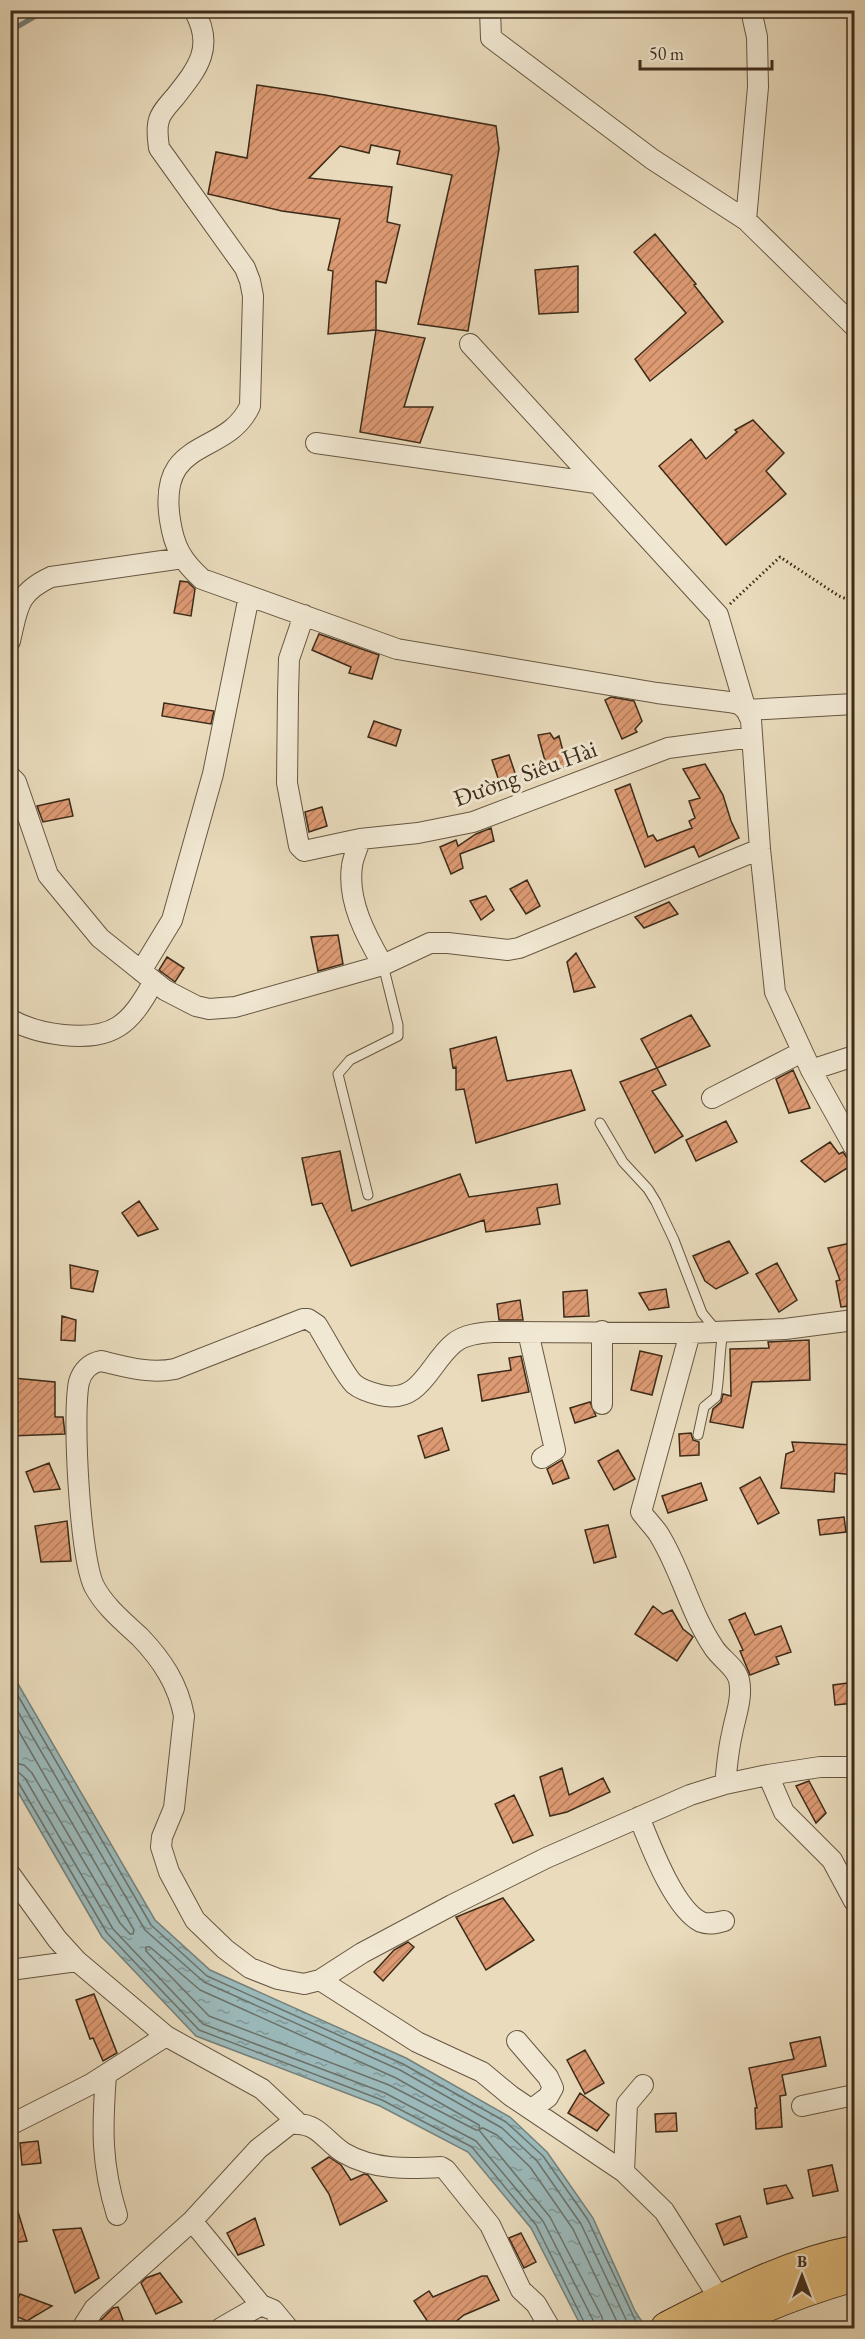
<svg xmlns="http://www.w3.org/2000/svg" width="865" height="2339" font-family="'EB Garamond',serif">
<style>
.water{fill:url(#water-ripples);stroke:#75807a;stroke-width:1.5}
.lines{fill:none;stroke-linecap:round;stroke-linejoin:round}
.shore{stroke:#6c726a;stroke-width:1.5}
.stream{stroke:#75807a;stroke-width:5}
.building{fill:url(#building-hatch);stroke:#3c2b19;stroke-width:1.5}
.service-casing{stroke:#675742;stroke-width:11}
.minor-casing{stroke:#675742;stroke-width:22}
.trunk-casing{stroke:#3c2b19;stroke-width:34}
.path{stroke:#3c2b19;stroke-width:3;stroke-dasharray:1.5 3;stroke-linecap:butt}
.service{stroke:#f1e8d3;stroke-width:9}
.minor{stroke:#f1e8d3;stroke-width:20}
.trunk{stroke:#e4be7e;stroke-width:32}
.labels{text-anchor:middle;dominant-baseline:central;stroke-width:6;stroke-linejoin:round;paint-order:stroke}
.street-label{font-size:24px;fill:#3c2b19;stroke:#f1e8d3}
</style>
<defs>
<pattern id="water-ripples" width="26" height="14" patternUnits="userSpaceOnUse" patternTransform="scale(1.5)"><rect width="26" height="14" fill="#9bb9ba"/><path d="M2 4q2-2 4 0t4 0M15 11q2-2 4 0t4 0" fill="none" stroke="#809796"/></pattern>
<pattern id="building-hatch" width="6" height="6" patternUnits="userSpaceOnUse" patternTransform="scale(1.5)"><rect width="6" height="6" fill="#dd9a73"/><path d="M-1 1l2-2M0 6l6-6M5 7l2-2" fill="none" stroke="#b47e5e"/></pattern>
</defs>
<rect width="100%" height="100%" fill="#e9dbbc"/>
<filter id="stains"><feTurbulence type="fractalNoise" baseFrequency=".00333" numOctaves="4"/><feColorMatrix values="0 0 0 0 .2 0 0 0 0 .09 0 0 0 0 .02 0 0 0 .5 -.17"/></filter>
<radialGradient id="worn" r=".72"><stop offset=".6" stop-color="#630" stop-opacity="0"/><stop offset="1" stop-color="#630" stop-opacity=".3"/></radialGradient>
<!-- water -->
<path class="water" d="M11,232L13,237L16,280L11,355Z
M11,1666L18,1684L155,1920L210,1970L406,2058L510,2117L547,2152L593,2218L635,2311L646,2328H582L531,2228L468,2152L380,2106L196,2036L102,1937L11,1780Z"/>
<g class="lines">
<!-- shore -->
<path class="shore" d="M10,1682L151,1925L207,1976L403,2064L506,2122L543,2156L588,2220L639,2328
M10,1698L145,1930L204,1982L400,2070L502,2128L537,2161L581,2224L630,2328
M10,1716L134,1930L133,1934H130L120,1923L32,1773L24,1765L10,1762
M10,1771L18,1772L25,1778L113,1929L203,2024L385,2093L476,2141L543,2221L593,2320L595,2328
M10,1778L18,1782L107,1933L199,2030L382,2100L472,2147L536,2225L587,2328
M604,2328L602,2317L550,2217L479,2130H476L389,2085L209,2016L146,1951V1947H150L200,1990L396,2078L479,2125L480,2129L483,2128L497,2135L530,2167L573,2229L620,2328"/>
<!-- stream -->
<path class="stream" d="M10,31L46,10"/>
</g>
<!-- building -->
<path class="building" d="M257,85L325,95L496,126L499,149L468,331L418,324L452,175L397,164L400,151L371,145L369,153L340,146L309,178L392,187L387,222L400,225L386,283L376,281V330L328,334L333,271L328,270L340,219L282,211L208,194L216,152L247,158Z
M655,234L696,284L694,285L723,322L650,381L635,359L686,313L634,252Z
M578,266V312L539,314L535,270Z
M376,330L425,338L404,407H433L420,443L360,432Z
M753,420L784,453L766,471L786,494L726,545L659,466L691,439L706,459L737,432L735,430Z
M180,581L188,582L195,589L191,616L174,613Z
M319,634L379,655L372,679L349,673L351,667L312,650Z
M611,697L634,701L642,721L635,729L637,732L622,739L605,700Z
M164,703L214,711L211,724L162,716Z
M374,721L401,730L396,746L368,737Z
M550,733L554,739L559,736L567,766L548,772L538,735Z
M509,755L518,782L501,787L492,760Z
M705,764L723,795L731,821L739,838L699,857L694,846L645,867L615,790L630,784L648,837L653,835L657,841L692,828L689,821L695,818L689,801L700,798L683,769Z
M69,799L73,816L43,822L37,806Z
M322,807L327,826L309,832L305,812Z
M491,828L494,841L460,854L463,868L451,874L440,847L456,840L458,846L476,834Z
M527,880L540,906L526,914L510,889Z
M486,896L494,910L481,920L470,901Z
M669,902L678,914L644,928L635,917Z
M338,935L343,964L318,971L311,937Z
M576,953L595,987L574,992L567,962Z
M167,957L184,968L175,982L159,970Z
M691,1015L710,1046L657,1068L641,1039Z
M496,1037L507,1081L571,1070L585,1110L476,1143L464,1089L456,1090V1067L453,1068L450,1049Z
M657,1068L666,1085L652,1091L683,1136L655,1153L620,1082Z
M793,1070L810,1108L789,1113L776,1079Z
M726,1121L737,1142L696,1161L686,1140Z
M830,1142L839,1154L843,1152L852,1165L825,1182L801,1161Z
M340,1151L352,1211L460,1174L469,1197L557,1184L560,1204L537,1208L540,1224L486,1232L484,1220L351,1266L322,1203L312,1205L302,1158Z
M139,1201L158,1229L138,1236L122,1213Z
M729,1241L748,1273L716,1289L705,1281L693,1256Z
M855,1242V1308H850L849,1306L841,1307L836,1281L840,1280L828,1248Z
M777,1263L797,1300L779,1312L756,1274Z
M70,1265L98,1271L93,1292L71,1288Z
M666,1289L669,1307L649,1310L639,1293Z
M587,1290L589,1316L564,1317L563,1292Z
M520,1300L523,1320H499L497,1304Z
M62,1316L76,1320L75,1341L61,1340Z
M809,1340L810,1380L752,1382L743,1428L710,1422L713,1409L721,1402L723,1394L731,1396L730,1349L769,1348L768,1342Z
M640,1351L662,1356L652,1395L631,1390Z
M521,1356L529,1392L482,1401L478,1375L511,1370L509,1358Z
M13,1378L55,1382V1417H63L65,1434L10,1436Z
M590,1402L596,1416L575,1423L570,1408Z
M442,1428L449,1450L425,1458L418,1436Z
M691,1433L693,1440L699,1442V1455L680,1456L679,1434Z
M792,1442L855,1445V1475L835,1473L834,1492L781,1488L786,1454L794,1451Z
M618,1450L635,1479L614,1490L598,1461Z
M562,1460L569,1478L553,1484L547,1469Z
M49,1463L60,1489L34,1492L26,1472Z
M760,1477L779,1513L758,1524L740,1488Z
M701,1483L707,1500L668,1513L662,1496Z
M844,1517L846,1532L820,1535L818,1520Z
M67,1521L71,1561L41,1562L35,1526Z
M608,1525L616,1557L594,1563L585,1530Z
M653,1606L663,1614L672,1610L683,1629L693,1637L677,1661L635,1634Z
M745,1613L755,1635L781,1626L791,1652L776,1657L779,1664L750,1675L740,1651L743,1650L729,1620Z
M855,1682V1703L835,1705L833,1685Z
M562,1768L569,1795L603,1778L610,1792L567,1812L550,1816L540,1777Z
M809,1781L826,1813L816,1823L796,1786Z
M514,1795L533,1835L513,1843L495,1804Z
M503,1898L534,1940L486,1970L456,1917Z
M408,1942L414,1947L383,1981L374,1972L394,1950Z
M94,1994L117,2053L103,2061L93,2038L90,2039L76,2000Z
M820,2037L826,2066L782,2075L786,2095L780,2096L782,2127L756,2129L755,2108H757L749,2068L794,2059L790,2043Z
M585,2050L604,2083L585,2094L567,2060Z
M580,2093L609,2115L597,2131L568,2113Z
M676,2113L677,2131L656,2132L655,2114Z
M38,2141L41,2163L22,2165L20,2143Z
M329,2157L341,2165L351,2180L364,2174L368,2175L387,2201L340,2225L329,2194L312,2168Z
M832,2165L838,2191L813,2196L808,2170Z
M786,2185L793,2198L767,2204L764,2189Z
M14,2199L27,2241L10,2243V2200Z
M740,2216L747,2237L724,2245L716,2224Z
M255,2218L264,2245L238,2255L227,2233Z
M81,2228L99,2278L75,2293L53,2230Z
M521,2233L536,2262L524,2268L509,2238Z
M160,2273L182,2302L156,2314L141,2283L146,2278Z
M482,2276H487L499,2300L464,2315L448,2328H432L414,2301L429,2291L433,2297Z
M20,2294L52,2306L27,2321L11,2314Z
M118,2307L126,2328H105L101,2320L113,2308Z"/>
<g class="lines">
<!-- service casing -->
<g class="service-casing">
<path id="service" d="M600,1123L623,1162L648,1189L656,1202L674,1240L702,1313L716,1330
M368,1195L338,1074L350,1060L398,1036V1025L383,965
M698,1435L704,1407L716,1397C720,1375 719,1353 723,1332"/>
</g>
<!-- minor casing -->
<g class="minor-casing">
<path id="minor" d="M194,10C215,47 198,68 175,97C169,104 161,112 159,120C156,129 158,139 159,148L245,268L250,281L253,296L250,406C226,458 157,435 170,520C174,547 182,561 202,579L397,649L657,693L729,702L739,704L746,710L854,704
M490,10L491,38L652,159L746,220L854,326
M746,220L758,87L757,37L751,10
M470,344L718,615L746,710L751,720L760,849L775,992L811,1070L854,1147
M316,443L596,483
M304,615L289,659L288,695L287,783L299,846L304,851L360,839L418,833L473,822L668,748L752,737
M10,641C18,607 17,593 51,577L183,558
M10,776L16,782L48,875L100,938L165,990L196,1006L209,1009L235,1007L383,965L430,943H448L508,950L519,948L760,849
M360,839C358,848 353,857 352,866C347,901 366,936 383,965
M141,971L172,920L213,774L249,596
M10,1019C27,1029 45,1033 63,1035C114,1040 130,1025 154,981
M811,1070L854,1056
M712,1098L802,1052
M854,1320L785,1329L690,1333L494,1332C481,1333 465,1334 454,1343C429,1363 421,1405 380,1395C372,1393 360,1389 354,1384C345,1376 325,1337 317,1325L308,1319H303L175,1369C149,1374 126,1367 101,1361C90,1363 82,1371 79,1382C72,1415 80,1557 94,1586C105,1607 124,1622 140,1637C162,1660 178,1684 184,1716L174,1808L162,1837L161,1847L169,1872L195,1920L225,1949L250,1968L278,1979L304,1984L320,1980L362,1953L452,1905L546,1858L690,1795L725,1784L768,1775L820,1767H854
M528,1332L555,1450L542,1458
M690,1333L641,1512C646,1519 653,1526 658,1533C681,1569 689,1611 714,1648C721,1659 736,1667 739,1680C743,1698 735,1717 732,1734C728,1750 727,1767 725,1784
M602,1404V1331
M768,1775L784,1812L832,1860L854,1901
M639,1817C650,1844 674,1909 701,1922C709,1925 716,1923 724,1921
M10,1874L57,1939L77,1961L166,2036L262,2089L295,2120
M10,1970L77,1961
M320,1980L417,2042L482,2072L511,2096L624,2172L664,2211L721,2301
M517,2041L548,2077L553,2088L548,2097L532,2109
M106,2075C102,2128 101,2164 117,2215
M802,2106L854,2095
M10,2125L91,2084L166,2036
M624,2172L627,2104L643,2085
M192,2221L261,2305
M82,2328L94,2309L192,2221L258,2149L295,2120L297,2124C319,2124 327,2143 344,2153C373,2170 408,2169 441,2167L446,2170L490,2225L521,2290L536,2304L550,2328
M221,2328L261,2305L273,2310L288,2328"/>
</g>
<!-- trunk casing -->
<g class="trunk-casing">
<path id="trunk" d="M667,2328C727,2297 788,2265 854,2252
M717,2328C763,2305 805,2289 854,2275"/>
</g>
<!-- path -->
<path class="path" d="M730,604L780,557L839,596L854,602"/>
<!-- service -->
<use href="#service" class="service"/>
<!-- minor -->
<use href="#minor" class="minor"/>
<!-- trunk -->
<use href="#trunk" class="trunk"/>
</g>
<g class="labels">
<!-- street labels -->
<g class="street-label">
<text transform="translate(525 773) rotate(-20)">Đường Siêu Hài</text>
</g>
</g>
<!-- margin -->
<rect width="865" height="2339" fill="none" stroke="#e9dbbc" stroke-width="36"/>
<rect x="12" y="12" width="841" height="2315" fill="none" stroke="#3c2b19" stroke-width="3"/>
<rect x="18" y="18" width="829" height="2303" fill="none" stroke="#3c2b19" stroke-width="1.5"/>
<!-- north arrow -->
<g transform="translate(802 2276)" stroke="#f1e8d3" stroke-width="4.5" paint-order="stroke">
<path d="M0-4.5L10 22L0 15L-10 22Z" fill="#3c2b19"/>
<text y="-9" font-size="16" font-weight="bold" text-anchor="middle" fill="#3c2b19">B</text>
</g>
<!-- scale -->
<path d="M640 60v9h132v-9" fill="none" stroke="#3c2b19" stroke-width="3"/>
<text x="649" y="60" font-size="18" fill="#3c2b19" stroke="#f1e8d3" stroke-width="4.5" paint-order="stroke">50 m</text>
<rect width="100%" height="100%" filter="url(#stains)"/>
<rect width="100%" height="100%" fill="url(#worn)"/>
</svg>
